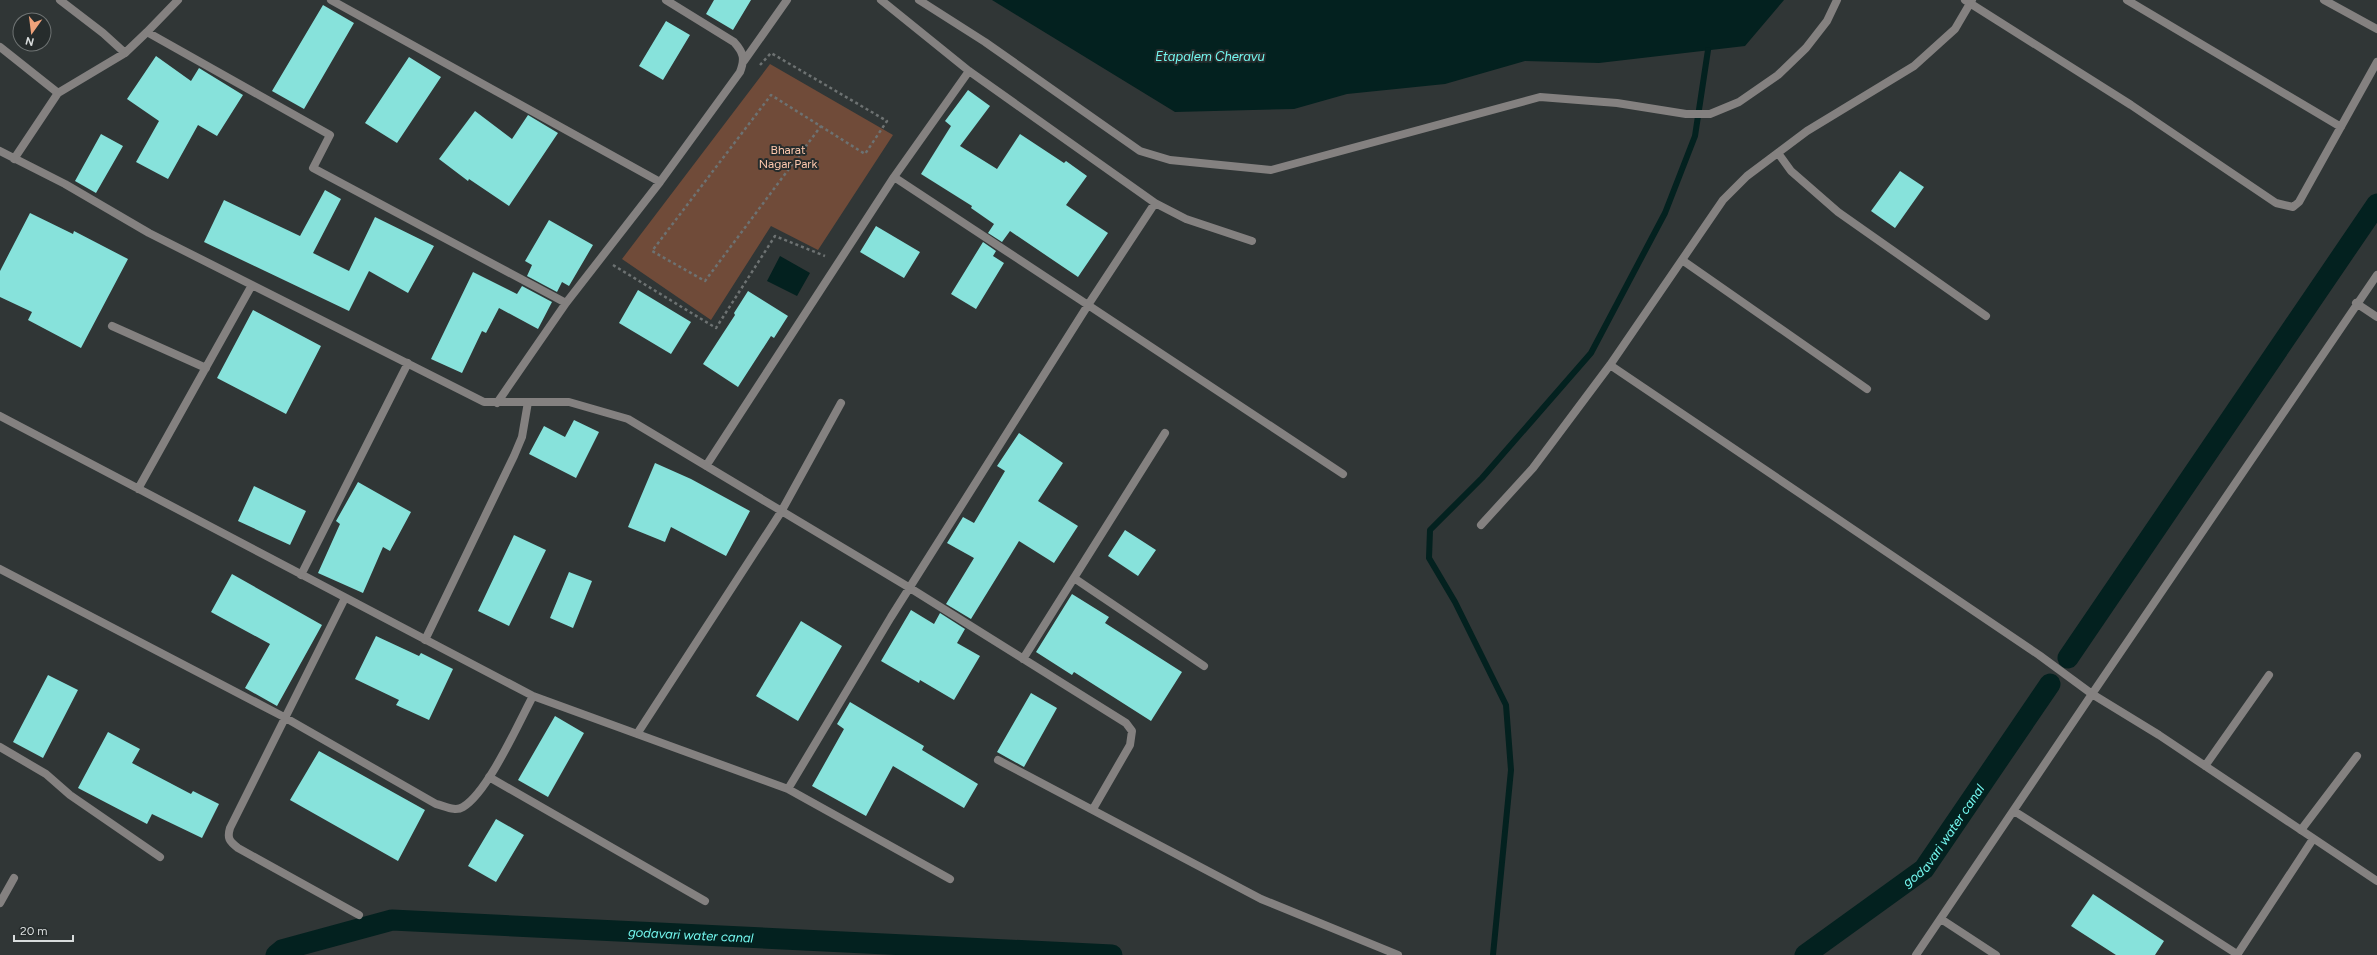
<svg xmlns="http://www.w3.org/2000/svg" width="2377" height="955" font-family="Figtree,sans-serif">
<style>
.green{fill:#704b39}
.water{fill:#03211f}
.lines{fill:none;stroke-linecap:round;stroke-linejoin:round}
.stream{stroke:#03211f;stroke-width:6}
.canal{stroke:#03211f;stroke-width:21}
.building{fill:#87e2db}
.path{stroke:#6d7272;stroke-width:2.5;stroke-dasharray:3 3;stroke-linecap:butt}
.lane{stroke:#848180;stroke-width:8}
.street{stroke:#848180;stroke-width:8}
.labels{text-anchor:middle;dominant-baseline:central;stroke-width:4;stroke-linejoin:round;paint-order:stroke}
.park-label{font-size:12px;fill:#fdc8ad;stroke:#262c2c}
.water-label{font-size:13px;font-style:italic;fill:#74f9f1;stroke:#262c2c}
</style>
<rect width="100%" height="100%" fill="#303636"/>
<!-- green -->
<path class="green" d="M770,64L893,135L818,250L771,226L711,320L622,259Z"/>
<!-- water -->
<path class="water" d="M992,0H1784L1745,46L1599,63L1525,61L1445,84L1347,94L1294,109L1175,112Z
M780,256L810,273L797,296L767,281Z"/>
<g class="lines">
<!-- stream -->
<path class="stream" d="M1493,955L1511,770L1506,705L1455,602L1429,558L1430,530L1482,478L1591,353L1665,213L1695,136L1708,50"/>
<!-- canal -->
<g class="canal">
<path d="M2068,658L2377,204"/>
<path id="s1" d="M276,955L282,950L392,920L1112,955"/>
<path id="s2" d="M1805,955L1924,869L2050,684"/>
</g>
</g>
<!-- building -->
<path class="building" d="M714,0H751L733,30L706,14Z
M323,5L354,23L304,109L272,91Z
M666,21L690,35L663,80L639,66Z
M156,56L191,81L199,68L243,95L217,136L198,125L168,179L136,162L159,121L127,99Z
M409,57L441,77L397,143L365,123Z
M968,90L990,106L960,146L997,169L1020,134L1064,163L1066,161L1087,176L1066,205L1108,233L1078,277L1010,231L1002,242L988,233L994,224L971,208L972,206L921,174L951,126L945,121Z
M475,111L512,139L528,115L558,133L509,206L469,179L468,181L439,159Z
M101,134L123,146L96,193L75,181Z
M1900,171L1924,187L1895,228L1871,211Z
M325,190L341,199L313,253L349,271L375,217L434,246L408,293L369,271L349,311L204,242L224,200L300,236Z
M30,213L73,234L74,231L128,259L81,348L28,320L32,312L0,297V271Z
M549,220L593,245L569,286L562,282L557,292L527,276L532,265L525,261Z
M876,226L920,252L904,278L860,252Z
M983,242L996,251L993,256L1004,263L976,309L951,294Z
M473,272L517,294L522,286L552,302L538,329L499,308L486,333L482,331L462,373L431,359Z
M638,290L691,322L671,354L619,323Z
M748,291L788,316L774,338L771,336L738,387L703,364L735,315L734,313Z
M253,310L321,346L286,414L217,378Z
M574,420L599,432L576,478L529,454L544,426L565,437Z
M1019,433L1063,463L1038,501L1078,526L1054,563L1019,541L971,619L946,604L974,558L947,543L963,517L974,523L1005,471L997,466Z
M655,463L691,479L750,511L726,556L671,527L665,542L628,527Z
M358,482L411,512L390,551L383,547L363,593L318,573L340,524L336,521Z
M254,486L306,511L290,545L238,521Z
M1125,530L1156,550L1138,576L1108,556Z
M514,535L546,550L509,626L478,611Z
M569,572L592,581L573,628L550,618Z
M232,574L322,625L277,706L245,688L270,644L211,612Z
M1072,594L1109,617L1105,623L1182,672L1151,721L1074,672L1072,675L1036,652Z
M911,610L934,624L940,613L965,629L957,643L980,656L954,700L920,680L919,683L881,661Z
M801,621L842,646L798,721L756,696Z
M376,636L419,656L421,653L453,669L429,720L396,705L399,700L355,679Z
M48,675L78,690L43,758L13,742Z
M1031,693L1057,708L1024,767L997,752Z
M850,702L924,746L922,750L978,784L964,808L893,766L866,816L812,786L844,729L837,724Z
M555,716L584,733L548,797L518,780Z
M108,732L140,749L132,763L191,794L193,791L219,804L202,838L152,814L147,824L78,788Z
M319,751L425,810L398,861L290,800Z
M496,819L524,835L496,882L468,866Z
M2093,894L2164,941L2155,955H2116L2071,926Z"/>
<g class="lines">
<!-- path -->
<path class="path" d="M760,65L771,53L887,121L865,154L771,95L652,251L705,281L821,126
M613,265L716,328L775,236L825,256"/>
<!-- lane -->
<path class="lane" d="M2301,830L2357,756"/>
<!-- street -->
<path class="street" d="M60,0L103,33L125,53
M178,0L147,32L330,135L313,168L566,303
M331,0L660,182
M881,0L969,71L1155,203L1088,305L1343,474
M919,0L985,42L1140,151L1170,160L1271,170L1540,97L1617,103L1686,114H1710L1739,102L1778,75L1806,48L1827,21L1837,0
M1965,0L2131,105L2276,203L2293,207L2299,202L2377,62
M2127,0L2341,127
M2324,0L2377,29
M0,47L58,93
M744,61L787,0
M0,151L65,184L149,233L484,402H569L628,419L910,588L1126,723L1132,731L1130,745L1093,809
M1778,153L1791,171L1838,212L1986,316
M14,159L58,93L125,53L147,32
M894,177L969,71
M1155,203L1186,219L1252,241
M1682,260L1867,389
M2356,303L2377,317
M112,326L206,368
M1610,365L2039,655L2092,694L2377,275
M497,403L566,303L660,182L740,72C745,59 744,53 734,42L666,0
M0,416L533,696L788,789L950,879
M706,466L894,177L1088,305L891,617L788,789
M138,489L252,285
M1481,525L1533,468L1610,365L1723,200L1747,176L1807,131L1914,66L1955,29L1972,0
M0,569L284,717L436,804C445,806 455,812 463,807C488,792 518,724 533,696
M301,575L408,363
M1074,578L1204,666
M345,598L230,828C227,838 229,841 238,848L359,915
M425,640L514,456L522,437L528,402
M1023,659L1165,433
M637,734L781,512L841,403
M0,747L46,774L70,795L160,857
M998,760L1261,899L1398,955
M2205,766L2269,675
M489,777L705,901
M2014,811L2237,954
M0,903L14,878
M1941,919L1996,955
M1916,955L2092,694L2159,735L2377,881
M2237,955L2313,839"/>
</g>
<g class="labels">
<!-- park labels -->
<g class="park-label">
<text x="788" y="150">Bharat<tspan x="788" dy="14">Nagar Park</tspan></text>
</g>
<!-- water labels -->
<g class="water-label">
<text x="1210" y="56">Etapalem Cheravu</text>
<text stroke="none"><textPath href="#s2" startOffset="185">godavari water canal</textPath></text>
<text stroke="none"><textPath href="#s1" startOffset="421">godavari water canal</textPath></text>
</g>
</g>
<!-- north arrow -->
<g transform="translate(32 32) rotate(194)"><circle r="19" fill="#262c2c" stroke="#6e7373"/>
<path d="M0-3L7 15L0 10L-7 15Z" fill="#f0a27a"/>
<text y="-6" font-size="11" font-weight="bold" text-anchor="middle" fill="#d9dddd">N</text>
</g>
<!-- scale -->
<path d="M14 935v6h59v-6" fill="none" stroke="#d9dddd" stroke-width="2"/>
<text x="20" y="935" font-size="12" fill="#d9dddd" stroke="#262c2c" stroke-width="3" paint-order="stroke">20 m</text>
</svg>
